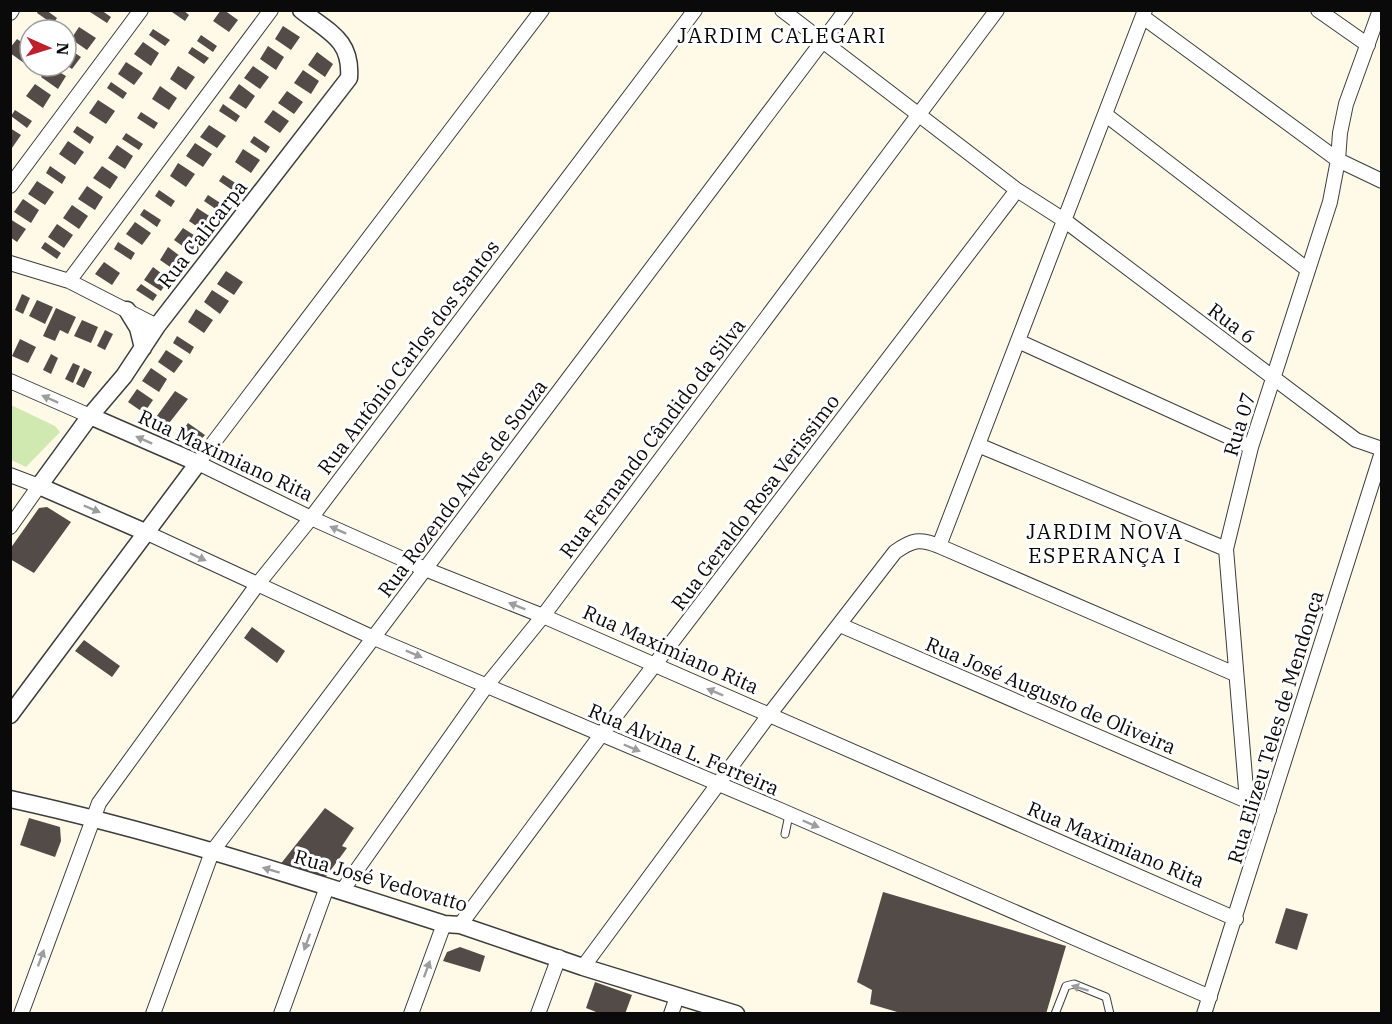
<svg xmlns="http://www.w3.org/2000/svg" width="1392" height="1024" font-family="'IBM Plex Serif',serif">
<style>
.green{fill:#d0e9b1}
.building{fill:#534b47}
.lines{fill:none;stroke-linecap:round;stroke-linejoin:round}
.service-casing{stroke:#3d3d3d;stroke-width:9}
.minor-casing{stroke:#3d3d3d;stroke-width:16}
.tertiary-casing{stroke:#3d3d3d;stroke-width:19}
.service{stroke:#fff;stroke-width:7}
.minor{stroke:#fff;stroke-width:14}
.tertiary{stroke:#fff;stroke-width:16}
.oneway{fill:#9d9d9d}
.labels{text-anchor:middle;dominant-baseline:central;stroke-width:6;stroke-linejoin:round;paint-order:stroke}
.street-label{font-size:20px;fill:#0a0a0a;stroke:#fff}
.neighbourhood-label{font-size:21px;letter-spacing:1.5px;fill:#0a0a0a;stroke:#fff}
</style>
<rect width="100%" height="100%" fill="#fffae7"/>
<!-- green -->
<path class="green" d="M11,405L55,426L60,432L26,467L11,460Z"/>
<!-- building -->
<path class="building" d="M38,10H46L57,18L53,24L37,13Z
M91,10H101L111,17L107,23L90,12Z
M169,10H183L189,15L185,21Z
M221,10H224L238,20L229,32L213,21Z
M283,26L300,37L291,50L275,39Z
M79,27L96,38L87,50L71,39Z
M153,29L170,40L165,46L149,35Z
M201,35L217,46L213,52L197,41Z
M17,39L30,48V55L24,63L10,53V48Z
M143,42L159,53L151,66L134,54Z
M268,46L284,57L276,70L260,59Z
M66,47L81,57L72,69L66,65Z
M192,47L209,58L204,64L188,53Z
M317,52L333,64L325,77L308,65Z
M126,62L143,73L134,85L118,74Z
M49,66L66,76L58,89L41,77Z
M178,66L195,77L186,90L170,79Z
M253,66L269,77L260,89L244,78Z
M303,70L319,81L311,94L294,83Z
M111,82L127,93L123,99L107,88Z
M35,84L51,95L43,108L26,96Z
M239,84L255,96L246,109L229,98Z
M160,86L177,98L169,110L152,99Z
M287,91L303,102L294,114L278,103Z
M98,100L115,111L106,124L89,113Z
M223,104L240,116L236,122L219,111Z
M15,110L32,121L27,128L11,116Z
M273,110L289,121L280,133L264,122Z
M141,112L158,123L154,129L137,118Z
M209,125L226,136L217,148L200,137Z
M77,126L94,137L90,144L73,132Z
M10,128L21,135L12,148L10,146Z
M126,133L143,144L139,150L122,139Z
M254,136L270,147L266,153L250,142Z
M68,141L84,152L75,165L59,154Z
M195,143L212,154L203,167L186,156Z
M117,145L133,156L125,169L108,158Z
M243,149L260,160L251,173L235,162Z
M178,163L195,174L186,187L170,176Z
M50,166L66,177L62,184L46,173Z
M102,166L118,177L110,189L93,178Z
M223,175L240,186L235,192L219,181Z
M37,181L54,192L45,205L28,194Z
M87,186L103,197L95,210L78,199Z
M159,190L175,201L171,207L155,196Z
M208,195L225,206L220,212L204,201Z
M23,199L39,210L31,223L14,212Z
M72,205L88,216L79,229L63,218Z
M197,208L214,219L205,232L189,221Z
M144,209L161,220L157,227L140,215Z
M10,219L26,229L17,242L10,237Z
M135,222L151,233L142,245L126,234Z
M57,224L73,235L64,248L48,237Z
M183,228L200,239L191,252L174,240Z
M45,242L61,253L57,259L41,248Z
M118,242L135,253L131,260L114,249Z
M168,247L184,259L176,271L160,260Z
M104,262L120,273L112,285L95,274Z
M153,267L169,279L161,291L144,280Z
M226,271L243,282L234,295L217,284Z
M141,284L157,295L153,301L136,290Z
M212,290L229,301L220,314L204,302Z
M22,294L30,298L23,314L15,310Z
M37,300L53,307L45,324L29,316Z
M56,308L76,317L68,334L60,330L55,341L43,336Z
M196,309L213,320L204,333L188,322Z
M82,320L98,327L91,343L74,336Z
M105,330L113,334L105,350L97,346Z
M177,336L194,347L190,354L173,343Z
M20,339L36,347L28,363L12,356Z
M166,350L183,361L174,373L158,362Z
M51,354L58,358L51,374L43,370Z
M73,363L80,366L73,383L65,379Z
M84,368L92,372L84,388L76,384Z
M151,368L167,379L159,392L142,381Z
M137,389L153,400L144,413L128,402Z
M175,391L188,399L166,427L154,420Z
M188,423L205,435L197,444L187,445L176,440Z
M47,507L71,522L34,573L10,559V549L39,508Z
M252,627L285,651L277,663L244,638Z
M84,640L120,666L112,677L75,651Z
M325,808L354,828L342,846L347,848L322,882L279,866Z
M29,818L60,827L61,841L55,857L20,845Z
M883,892L1066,946L1046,1014H904L870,1004L872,990L857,982Z
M1286,908L1308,914L1297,950L1275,943Z
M460,947L485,956L480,972L443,961L447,952Z
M595,982L632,995L625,1014H601L586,1008Z"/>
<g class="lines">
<!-- service casing -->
<g class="service-casing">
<path id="service" d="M785,834L789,815
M1055,1014L1066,986L1074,984L1106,997L1110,1014"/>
</g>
<!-- minor casing -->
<g class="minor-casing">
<path id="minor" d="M542,10L198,463L311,518L425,569L543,616L1236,919
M782,10L1017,190L1064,220L1356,440L1382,449
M1318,10L1368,45
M10,13L12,10
M1143,17L1338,160L1382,181
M1106,115L1308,270
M10,186L141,10
M10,263L69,281L157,326
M69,281L271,10
M1018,341L1251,447
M10,381L90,416
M978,445L1226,549
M10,475L39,486L10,527
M145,532L374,638L778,809L1210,997
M939,546L1145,10
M840,625L1247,801
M1269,810L1247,801L1226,549L1251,447L1330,202L1338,160L1340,133L1346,104L1380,10
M342,891L487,685L543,616L997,10
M460,925L601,735L1017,190
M583,967L769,715L895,552C912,540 919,538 939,546L1235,674
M21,1014L99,803L257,585L311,518L695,10
M153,1014L212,852L846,10
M281,1014L327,887
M411,1014L444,924
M538,1014L559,957
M671,1014L677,997
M1204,1014L1382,452"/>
</g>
<!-- tertiary casing -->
<g class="tertiary-casing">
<path id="tertiary" d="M127,310L138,328L143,348
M145,532L39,486L90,416L124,376L157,326L349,78C352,39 328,32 301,10
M10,715L198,463L90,416
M10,799C157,831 301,878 444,924L460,925L583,967L736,1014"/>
</g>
<!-- service -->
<use href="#service" class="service"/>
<!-- minor -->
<use href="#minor" class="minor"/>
<!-- tertiary -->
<use href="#tertiary" class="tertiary"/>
</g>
<!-- one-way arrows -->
<defs><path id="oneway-solid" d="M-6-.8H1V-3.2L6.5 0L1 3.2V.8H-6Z" transform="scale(1.5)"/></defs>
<g class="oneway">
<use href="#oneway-solid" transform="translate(50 399) rotate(-156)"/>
<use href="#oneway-solid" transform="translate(144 440) rotate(-156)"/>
<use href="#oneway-solid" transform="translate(92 509) rotate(23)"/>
<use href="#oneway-solid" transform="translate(338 530) rotate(-156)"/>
<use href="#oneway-solid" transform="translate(198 557) rotate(25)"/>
<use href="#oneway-solid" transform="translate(517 606) rotate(-158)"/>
<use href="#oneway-solid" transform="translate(414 654) rotate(23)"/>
<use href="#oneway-solid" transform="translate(715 692) rotate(-157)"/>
<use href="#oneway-solid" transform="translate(632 748) rotate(23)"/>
<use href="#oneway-solid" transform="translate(811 824) rotate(23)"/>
<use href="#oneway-solid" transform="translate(271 870) rotate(-163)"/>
<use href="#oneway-solid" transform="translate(307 942) rotate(110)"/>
<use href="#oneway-solid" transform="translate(41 958) rotate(-70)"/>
<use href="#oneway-solid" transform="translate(427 969) rotate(-70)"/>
<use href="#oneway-solid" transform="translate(1080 988) rotate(-163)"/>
</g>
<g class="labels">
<!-- street labels -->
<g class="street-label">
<text transform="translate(202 234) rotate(-52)">Rua Calicarpa</text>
<text transform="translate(1232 323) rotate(37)">Rua 6</text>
<text transform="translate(408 357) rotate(-53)">Rua Antônio Carlos dos Santos</text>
<text transform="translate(1239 424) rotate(-73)">Rua 07</text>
<text transform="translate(652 438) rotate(-53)">Rua Fernando Cândido da Silva</text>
<text transform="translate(226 455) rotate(25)">Rua Maximiano Rita</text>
<text transform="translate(462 488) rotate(-53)">Rua Rozendo Alves de Souza</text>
<text transform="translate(755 502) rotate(-53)">Rua Geraldo Rosa Verissimo</text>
<text transform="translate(671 649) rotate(24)">Rua Maximiano Rita</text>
<text transform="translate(1051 695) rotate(23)">Rua José Augusto de Oliveira</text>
<text transform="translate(1275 727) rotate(-73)">Rua Elizeu Teles de Mendonça</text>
<text transform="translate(684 749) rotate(23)">Rua Alvina L. Ferreira</text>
<text transform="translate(1116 844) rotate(23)">Rua Maximiano Rita</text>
<text transform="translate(381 880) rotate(16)">Rua José Vedovatto</text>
</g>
<!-- neighbourhood labels -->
<g class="neighbourhood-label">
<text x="782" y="35">JARDIM CALEGARI</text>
<text x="1105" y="531">JARDIM NOVA<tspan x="1105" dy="24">ESPERANÇA I</tspan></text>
</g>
</g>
<!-- border -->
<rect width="1392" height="1024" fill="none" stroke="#0a0a0a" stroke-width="24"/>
<!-- north arrow -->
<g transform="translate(48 48) rotate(93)"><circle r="28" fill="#ffffff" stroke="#9d9d9d" stroke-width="1.5"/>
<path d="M0-4.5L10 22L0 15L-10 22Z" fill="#bc212c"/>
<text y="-9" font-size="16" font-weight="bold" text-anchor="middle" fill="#0a0a0a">N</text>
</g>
</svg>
